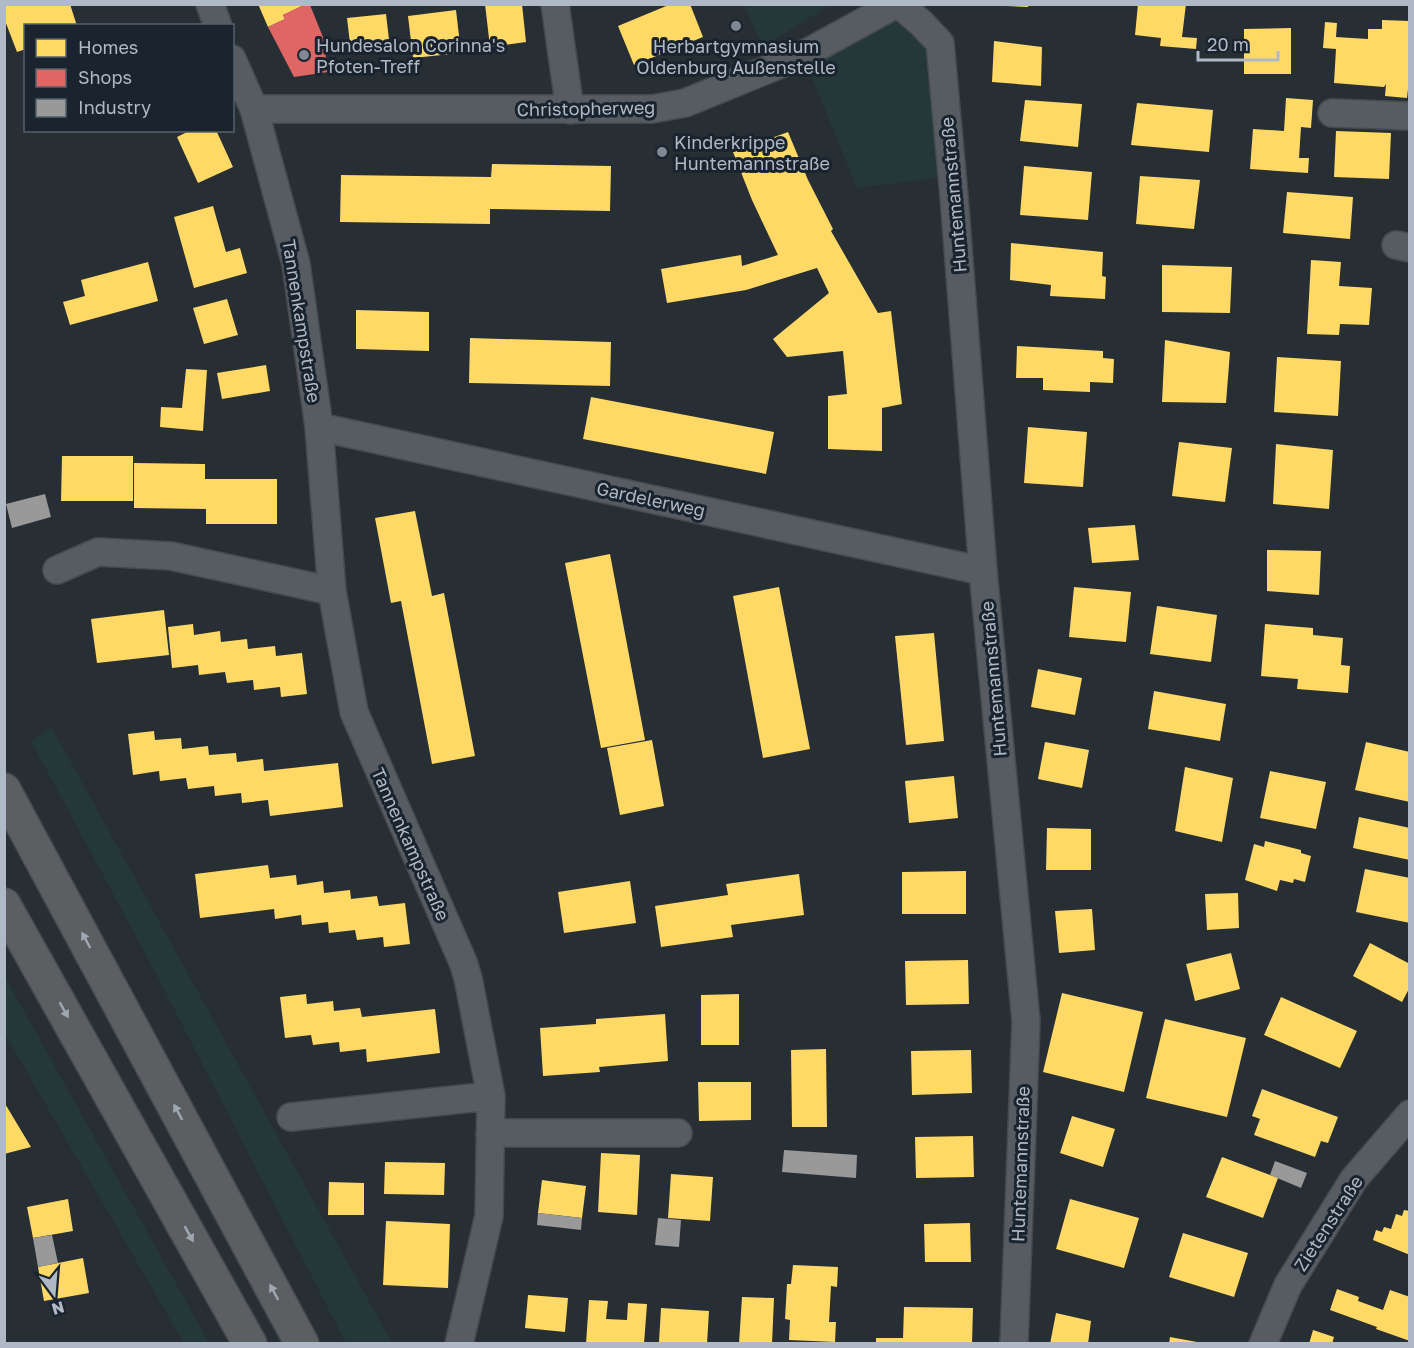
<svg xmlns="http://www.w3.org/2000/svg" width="1414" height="1348" font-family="'Golos Text',sans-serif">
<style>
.green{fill:#24383a}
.homes{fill:#ffd966}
.shops{fill:#e06666}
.industry{fill:#999}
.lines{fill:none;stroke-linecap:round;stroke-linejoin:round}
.minor-casing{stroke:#454a4f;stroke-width:30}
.highway-casing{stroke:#444a4f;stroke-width:36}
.minor{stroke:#575c62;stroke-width:27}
.highway{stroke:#5c5f62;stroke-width:33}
.oneway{fill:#9fa8b2}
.poi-dot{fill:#808993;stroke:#1a242f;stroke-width:2}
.labels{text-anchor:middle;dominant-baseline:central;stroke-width:6;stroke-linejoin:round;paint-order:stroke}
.poi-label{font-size:18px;fill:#b0bac6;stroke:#1a242f;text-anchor:start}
.street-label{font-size:18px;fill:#b0bac6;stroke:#1a242f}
</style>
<rect width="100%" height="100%" fill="#272e34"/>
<!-- green -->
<path class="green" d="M744,5H830L763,47Z
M896,5L940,43L951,176L857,188L803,55Z
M52,728L392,1343H346L152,966L31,741Z
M5,977L209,1343H184L5,1034Z"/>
<!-- homes -->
<path class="homes" d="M7,4H70L77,26H26V49L17,52L4,18V5Z
M258,4H302V6L283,15L285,19L268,27Z
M485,4H522L526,42L490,47Z
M671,4H690L703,37L634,65L618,26Z
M1006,4H1029L1028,7L1006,6Z
M1138,4H1186L1182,37L1197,38L1196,49L1160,46L1161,38L1135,35Z
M456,10L461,53L413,58L408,16Z
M386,14L390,48L351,52L347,18Z
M1382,20L1410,21V71L1407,98L1385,96L1386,84L1384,87L1334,83L1336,49L1323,48L1325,22L1337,23L1336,37L1368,39V29H1382Z
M1291,28V74H1244V29Z
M994,41L1042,47L1041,86L992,82Z
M1286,98L1313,100L1311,128L1301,127L1299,158H1309L1308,173L1250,169L1253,129L1284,131Z
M1025,100L1082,104L1078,147L1020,141Z
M1137,103L1213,110L1209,152L1131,145Z
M191,130H216L233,167L198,183L177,137Z
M1336,131L1391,133L1389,179L1334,177Z
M788,132L808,180L833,229L831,231L878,313L891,311L902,404L882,408V451L828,449V396L847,394L843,351L787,357L773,339L829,293L817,268L746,290L667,303L661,269L741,255L742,266L778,255L752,200L733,152Z
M492,164L611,166L610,211L490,209V224L340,222L341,175L491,177Z
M1024,166L1092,172L1088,220L1020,215Z
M1140,176L1200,180L1194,229L1136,224Z
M1287,192L1353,197L1350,239L1283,233Z
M213,206L226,252L240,248L247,273L194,288L174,217Z
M1011,243L1103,252L1102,276L1106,277L1105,299L1050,296L1051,285L1010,280Z
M1311,260L1341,262L1339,286L1372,288L1369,325L1340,324L1339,335L1307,334Z
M148,262L158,301L70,325L63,302L85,296L81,280Z
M1162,265L1232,267L1230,313L1162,312Z
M227,299L238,335L204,344L193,308Z
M356,310L429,312V351L356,349Z
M470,338L611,342L610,386L469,383Z
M1165,340L1230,352L1226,403L1162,402Z
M1017,346L1103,351V358L1114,359L1113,383L1090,382V392L1043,390V378H1016Z
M1277,357L1341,361L1338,416L1274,412Z
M266,365L270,391L222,399L217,373Z
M186,369L207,370L203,431L160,427L161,407L182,408Z
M591,397L774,432L766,474L583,439Z
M1028,427L1087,432L1083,487L1024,483Z
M1179,442L1232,448L1225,502L1172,496Z
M1276,444L1333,450L1329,509L1273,504Z
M62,456H133V501H61Z
M134,463L205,464V479H277V524H206V509L134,508Z
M415,511L432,596L444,593L475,756L432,764L401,601L391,603L375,518Z
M1135,525L1139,560L1092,563L1088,528Z
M1267,550L1321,551L1319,595L1267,591Z
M610,554L645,740L601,748L565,563Z
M779,587L810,749L763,758L733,596Z
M1074,587L1131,592L1126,642L1069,637Z
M1157,606L1217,615L1211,662L1150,654Z
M164,610L169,655L97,663L91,619Z
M193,624L194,635L220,631L221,642L247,639L248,649L275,646L276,656L302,653L307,694L281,697L280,687L254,690L253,680L227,683L225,672L199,675L198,665L172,668L168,627Z
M1265,624L1313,628V635L1343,638L1341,665L1350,666L1348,693L1297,689L1298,679L1261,676Z
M934,633L944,741L906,745L895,636Z
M1038,669L1082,678L1075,715L1031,707Z
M1154,691L1226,704L1220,741L1148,729Z
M154,731L155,740L181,738L182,749L208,746L209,755L236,753L237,762L263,759L264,771L338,763L343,807L270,816L268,800L242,803L241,793L215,796L214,786L188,789L186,778L160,781L159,771L133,775L128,734Z
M652,740L664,806L620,815L607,748Z
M1045,742L1089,750L1082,788L1038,779Z
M1366,742L1410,752V802L1355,790Z
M1185,767L1233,778L1222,842L1175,831Z
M1270,771L1326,782L1316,829L1260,818Z
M954,776L958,818L909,823L905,781Z
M1359,817L1410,828V860L1353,848Z
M1047,828L1091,829V870H1046Z
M1265,841L1301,850V853L1311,856L1305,882L1294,879L1293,883L1280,880L1277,891L1245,880L1254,844L1264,847Z
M268,865L270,878L296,875L297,885L323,881L324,893L350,890L351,899L377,896L379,906L405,903L410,944L384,947L383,937L357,940L355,930L329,933L328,922L302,925L301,915L275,919L274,909L200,918L195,874Z
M1365,869L1410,878V923L1356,912Z
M966,871V914H902V872Z
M799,874L804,915L731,925L733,937L661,947L655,906L728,895L726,884Z
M630,881L636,923L564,933L558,892Z
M1238,893L1239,928L1207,930L1205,894Z
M1092,909L1095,950L1059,953L1055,911Z
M1370,943L1410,964V987L1402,1002L1353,976Z
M1231,953L1240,989L1195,1001L1186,964Z
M968,960L969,1004L906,1005L905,961Z
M1062,993L1143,1012L1124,1092L1043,1072Z
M306,994L307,1004L333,1001L334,1011L360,1008L362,1017L435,1009L440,1053L367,1062L366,1049L340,1052L339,1042L313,1045L311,1035L285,1038L280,997Z
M739,994V1045H701V995Z
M1281,997L1357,1031L1340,1068L1264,1035Z
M665,1014L668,1061L599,1067L600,1072L543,1076L540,1028L596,1024V1019Z
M1165,1019L1246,1038L1227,1117L1146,1098Z
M826,1049L827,1127H792L791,1050Z
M971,1050L972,1093L912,1095L911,1051Z
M698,1082H751V1120L699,1121Z
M1262,1089L1338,1117L1328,1143L1321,1141L1315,1157L1254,1135L1260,1119L1252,1116Z
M4,1102L31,1147L4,1154Z
M1072,1116L1115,1129L1103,1167L1060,1153Z
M973,1136L974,1177L916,1178L915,1137Z
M601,1153L640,1155L637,1215L598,1212Z
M1222,1157L1278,1178L1263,1218L1206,1197Z
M385,1162L445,1163L444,1195L384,1194Z
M671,1174L713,1177L710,1221L668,1218Z
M542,1180L586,1186L582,1218L538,1213Z
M329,1182L364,1183V1215H328Z
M68,1199L73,1231L33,1238L27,1207Z
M1070,1199L1139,1218L1124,1268L1056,1249Z
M1404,1210L1410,1211V1255L1373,1240L1376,1230L1382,1232L1384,1227L1391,1229L1396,1214L1402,1216Z
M386,1221L450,1224L448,1288L383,1285Z
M970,1223L971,1262H925L924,1224Z
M1183,1233L1248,1253L1234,1297L1169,1277Z
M83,1258L89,1293L44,1301L38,1267Z
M793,1265L838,1267L837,1287L831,1286L829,1322H836L835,1342L789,1340L790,1320L785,1319L787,1284H791Z
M1337,1289L1359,1297L1358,1301L1383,1310L1390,1290L1410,1297V1341L1376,1329L1377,1327L1330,1310Z
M528,1295L568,1298L565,1332L525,1328Z
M742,1297L774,1298L772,1344H739Z
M589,1300L608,1301L606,1319L627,1320L628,1303L647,1304L644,1344H586Z
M904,1307L973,1308L972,1344H876V1338H903Z
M661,1308L709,1311L707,1344L659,1342Z
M1056,1313L1091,1321L1088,1344H1050Z
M1313,1330L1334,1337L1332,1344H1309Z
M1170,1337L1197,1342V1344H1169Z"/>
<!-- shops -->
<path class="shops" d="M310,5L323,37L328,72L294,77L268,27L285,19L283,15L302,6Z"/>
<!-- industry -->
<path class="industry" d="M45,494L51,517L12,528L6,504Z
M784,1150L857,1155L856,1178L782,1172Z
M1275,1161L1307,1173L1301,1188L1270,1175Z
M538,1213L582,1218L581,1230L537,1225Z
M658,1218L681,1220L679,1247L655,1245Z
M52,1235L58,1263L38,1267L33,1238Z"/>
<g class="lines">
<!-- minor casing -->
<g class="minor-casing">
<path id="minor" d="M210,4L218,26
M555,4L570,110
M899,4L921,23L940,43L954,196L983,571L1026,1021L1014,1344
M232,59L254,109L296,264L319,427L332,591L354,712L463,962L468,978L491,1096L489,1216L459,1344
M254,109H652L685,103L803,55L896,4
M1332,113L1410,116
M1396,245L1410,248
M319,427L983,571
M57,570L98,552L171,556L332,591
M291,1117L491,1096
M490,1133H678
M1263,1344L1288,1285L1354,1179L1410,1114"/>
</g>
<!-- highway casing -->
<g class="highway-casing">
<path id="highway" d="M4,790L302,1344
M4,905L250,1344"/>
</g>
<!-- minor -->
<use href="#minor" class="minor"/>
<!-- highway -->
<use href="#highway" class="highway"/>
</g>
<!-- one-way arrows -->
<defs><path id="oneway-solid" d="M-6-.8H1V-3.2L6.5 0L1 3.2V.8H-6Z" transform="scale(1.5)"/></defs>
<g class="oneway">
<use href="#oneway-solid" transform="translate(86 940) rotate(-118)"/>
<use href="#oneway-solid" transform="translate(64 1010) rotate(61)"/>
<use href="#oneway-solid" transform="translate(178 1112) rotate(-118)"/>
<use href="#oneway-solid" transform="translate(189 1234) rotate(61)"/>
<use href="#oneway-solid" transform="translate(274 1292) rotate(-118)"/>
</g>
<!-- markers -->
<g class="poi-dot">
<circle cx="736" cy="26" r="6"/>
<circle cx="304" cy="55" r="6"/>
<circle cx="662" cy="152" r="6"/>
</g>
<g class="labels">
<!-- poi labels -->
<g class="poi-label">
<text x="316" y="45">Hundesalon Corinna's<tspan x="316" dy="21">Pfoten-Treff</tspan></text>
<text x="736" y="46" text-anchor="middle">Herbartgymnasium<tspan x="736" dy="21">Oldenburg Außenstelle</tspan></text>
<text x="674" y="142">Kinderkrippe<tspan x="674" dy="21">Huntemannstraße</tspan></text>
</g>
<!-- street labels -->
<g class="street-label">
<text transform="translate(586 108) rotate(-1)">Christopherweg</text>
<text transform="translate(953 195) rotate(-95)">Huntemannstraße</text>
<text transform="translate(302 321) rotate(81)">Tannenkampstraße</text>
<text transform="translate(651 499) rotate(12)">Gardelerweg</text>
<text transform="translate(993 679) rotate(-95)">Huntemannstraße</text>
<text transform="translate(411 844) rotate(66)">Tannenkampstraße</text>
<text transform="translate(1020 1164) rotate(-88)">Huntemannstraße</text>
<text transform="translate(1328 1223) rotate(-57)">Zietenstraße</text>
</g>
</g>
<!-- border -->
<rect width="1414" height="1348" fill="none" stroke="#b0bac6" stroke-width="12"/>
<!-- legend -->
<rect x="24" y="24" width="210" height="108" fill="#1a242f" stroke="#56606b" stroke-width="1.5"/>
<rect x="36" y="39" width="30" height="18" fill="#ffd966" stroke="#56606b" stroke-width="1.5"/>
<text x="78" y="54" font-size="18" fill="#b0bac6">Homes</text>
<rect x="36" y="69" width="30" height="18" fill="#e06666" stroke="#56606b" stroke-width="1.5"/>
<text x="78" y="84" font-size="18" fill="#b0bac6">Shops</text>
<rect x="36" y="99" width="30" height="18" fill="#999999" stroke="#56606b" stroke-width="1.5"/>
<text x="78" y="114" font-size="18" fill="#b0bac6">Industry</text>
<!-- north arrow -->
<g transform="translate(54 1294) rotate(164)" stroke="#1a242f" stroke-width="4.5" paint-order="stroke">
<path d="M0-4.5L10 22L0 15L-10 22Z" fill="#b0bac6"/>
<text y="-9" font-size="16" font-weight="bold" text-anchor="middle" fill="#b0bac6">N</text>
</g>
<!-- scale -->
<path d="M1198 51v9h80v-9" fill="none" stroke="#b0bac6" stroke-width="3"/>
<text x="1207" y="51" font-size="18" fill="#b0bac6" stroke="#1a242f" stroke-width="4.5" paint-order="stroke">20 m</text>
</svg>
